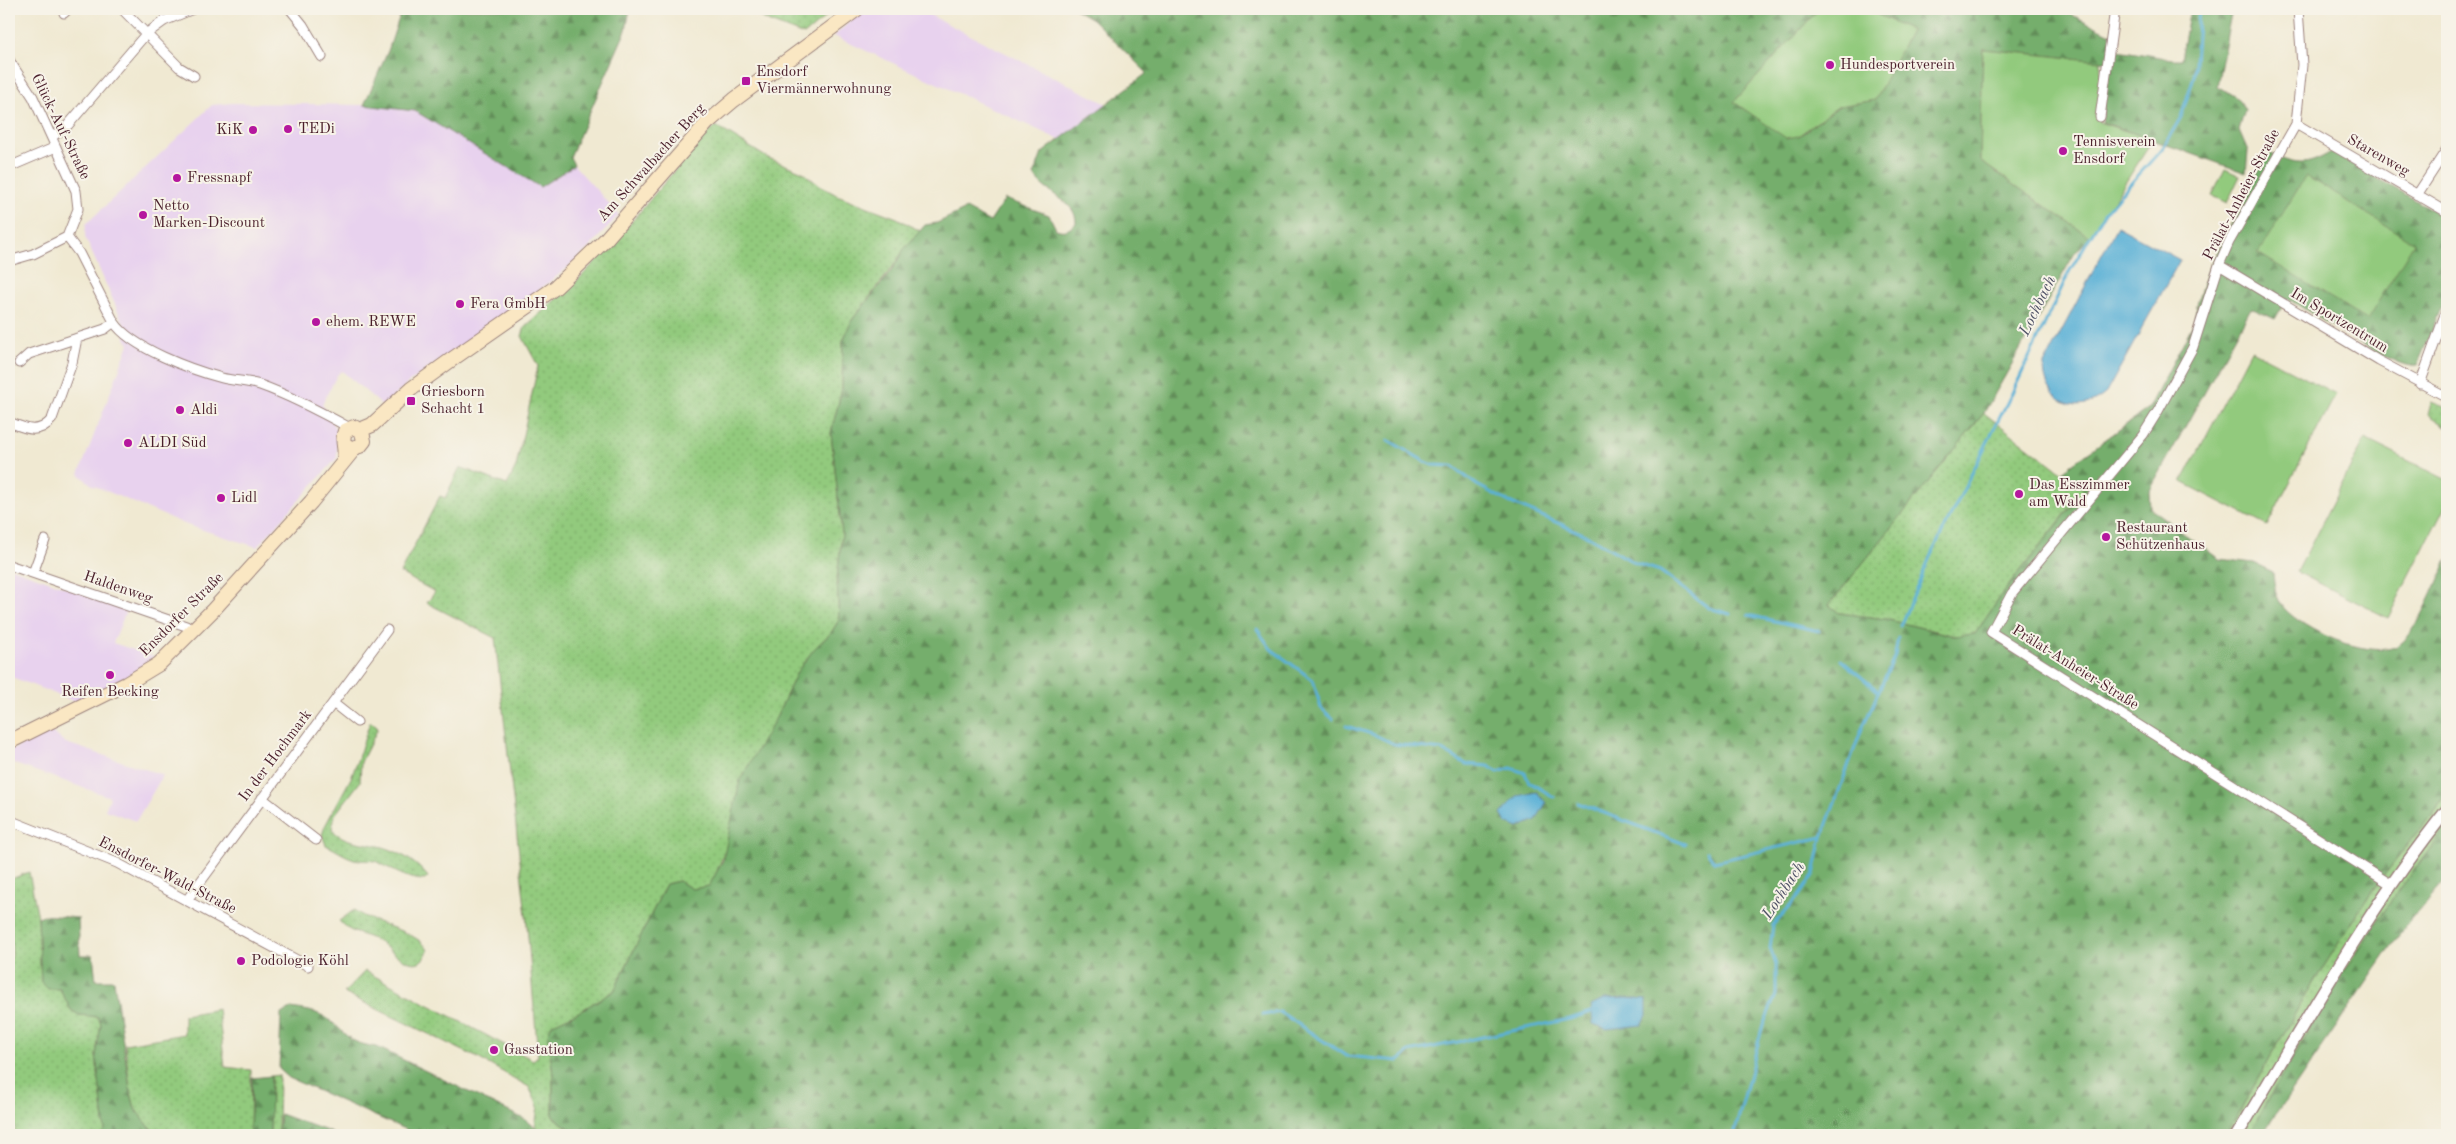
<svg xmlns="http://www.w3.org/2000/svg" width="2456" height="1144" font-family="'Old Standard TT',serif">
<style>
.built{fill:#e8d2ee}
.grass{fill:url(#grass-dots);stroke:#6e7454}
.forest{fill:url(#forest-firs);stroke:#60664c}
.garden{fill:#92ca7d;stroke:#6e7454}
.water{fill:#5ab0d6;stroke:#526880}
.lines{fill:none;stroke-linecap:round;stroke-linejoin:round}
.stream{stroke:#5ab0d6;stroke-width:3}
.minor-casing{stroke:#9d847e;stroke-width:11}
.tertiary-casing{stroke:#9d847e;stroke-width:14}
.secondary-casing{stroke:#9d847e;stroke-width:16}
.minor{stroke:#fff;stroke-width:9}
.tertiary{stroke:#fff;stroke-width:11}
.secondary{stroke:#fae7c3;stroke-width:14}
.poi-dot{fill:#b5179e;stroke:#f7f3e8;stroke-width:2}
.labels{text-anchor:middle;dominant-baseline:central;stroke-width:4;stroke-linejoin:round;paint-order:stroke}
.poi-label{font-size:15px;fill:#4a1f2b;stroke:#f7f3e8;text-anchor:start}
.street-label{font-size:15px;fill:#4a1f2b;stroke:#f7f3e8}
.water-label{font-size:16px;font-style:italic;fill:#505267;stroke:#f7f3e8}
</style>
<defs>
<pattern id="grass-dots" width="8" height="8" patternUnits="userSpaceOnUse" patternTransform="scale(1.25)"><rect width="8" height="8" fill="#92ca7d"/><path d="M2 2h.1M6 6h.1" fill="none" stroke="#7fad6c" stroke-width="1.8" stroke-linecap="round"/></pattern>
<pattern id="forest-firs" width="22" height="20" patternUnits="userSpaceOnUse" patternTransform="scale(1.25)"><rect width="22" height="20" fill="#75ae6c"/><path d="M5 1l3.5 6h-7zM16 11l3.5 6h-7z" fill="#628d59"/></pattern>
</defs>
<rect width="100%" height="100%" fill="#f7f3e8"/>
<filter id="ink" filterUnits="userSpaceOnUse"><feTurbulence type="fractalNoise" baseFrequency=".02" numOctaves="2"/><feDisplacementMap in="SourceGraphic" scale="10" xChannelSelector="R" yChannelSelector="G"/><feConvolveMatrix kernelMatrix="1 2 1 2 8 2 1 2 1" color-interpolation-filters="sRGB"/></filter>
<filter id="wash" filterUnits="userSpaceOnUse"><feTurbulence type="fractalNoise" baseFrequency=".0096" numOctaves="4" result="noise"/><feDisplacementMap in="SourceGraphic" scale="20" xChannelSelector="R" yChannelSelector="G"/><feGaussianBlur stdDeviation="1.12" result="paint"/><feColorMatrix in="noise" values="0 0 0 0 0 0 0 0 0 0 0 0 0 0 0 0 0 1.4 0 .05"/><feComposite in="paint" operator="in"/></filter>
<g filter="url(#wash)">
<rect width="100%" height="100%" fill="#f0e9d2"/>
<!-- built -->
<path class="built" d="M864,9H918L1107,104L1060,140L834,36Z
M232,103L364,105L415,111L540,187L574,165L619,215L588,249L566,269L525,301L408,383L383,406L342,371L337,375L322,404L337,432V458L257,547L187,525L92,485L79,474L129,344L125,339V327L85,237L86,224L212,105Z
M9,567L127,609L113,643L155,657L129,675L76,702L9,676Z
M49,730L66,743L163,775L136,821L105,810L110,797L9,762V752Z"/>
<!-- grass -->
<path class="grass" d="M744,9H835L804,35L770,22Z
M716,126L766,157L803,172L820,186L837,195L897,218L920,231L852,320L843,341L842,389L831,433L842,534L837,579L839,620L831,633L814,649L797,672L777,716L714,879L709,886L692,889L679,881L666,884L614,991L577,1013L551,1025L548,1035L553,1074V1117L579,1135H534L538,1106L529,1087L478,1058L344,993L365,971L533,1060L538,1056L527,925L495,638L427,603L435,592L400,573L440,496L445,498L460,467L507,485L516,467L538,366L522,336L525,327L583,275L633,220L703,137Z
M2431,402L2447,408V427L2428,414Z
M2149,408L2006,589L1975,634L1955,636L1885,619L1839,613L1829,605L1984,413L2061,472Z
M370,722L376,725L377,730L361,762L360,782L334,816L332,830C346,843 362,842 379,846C397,850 417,862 428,877L425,880C407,880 393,870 378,862C371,859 361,862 354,859C344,856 335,849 326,845L322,835L325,826L352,776Z
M2447,795V826L2392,900L2332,989L2248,1135H2226L2305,996L2371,892Z
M29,872L38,917L41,982L60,989L71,1010L79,1015L98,1017L101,1024L96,1055L105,1130L100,1135H15L9,1024V959L12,957L9,880Z
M354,910C375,926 417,930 428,950C418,980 391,949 377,941C362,933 350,934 339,921Z
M218,1009L225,1067L251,1070L250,1135H163L152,1130L135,1109L130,1089L125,1044L184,1034V1015Z
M279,1075L278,1135H270L271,1076Z"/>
<!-- forest -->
<path class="forest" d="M396,9H630L626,30L570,157L574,165L540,187L415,111L364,105L388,51L400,15Z
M1075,9H1819L1734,102L1799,136L1839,106L1875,100L1911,30L1865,9H2060L2117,37L2118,50L2172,59H2181L2190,9H2232L2217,86L2239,99L2245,110L2239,130L2248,151L2246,173L2102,122L2110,62L1983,49L1980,161L2090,237L2075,253L1984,413L1829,605L1839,613L1885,619L1955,636L1975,634L2006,589L2085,490L2061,472L2149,408L2193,324L2199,296L2210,265L2268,153C2295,165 2305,168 2331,152L2447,218V294L2417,366C2398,371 2309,311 2287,298L2275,319L2251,308L2149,492L2150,508L2220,559L2254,563L2273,572C2274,585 2275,597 2284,608C2303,630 2366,658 2395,647C2417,638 2437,581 2447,560V795L2371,892L2305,996L2226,1135H579L553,1117V1074L548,1035L551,1025L577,1013L614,991L666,884L679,881L692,889L709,886L723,860L740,780L777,716L797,672L814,649L831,633L839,620L837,579L842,534L831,433L842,389L843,341L852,320L892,270L904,249L925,225L937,223L966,209L990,222L1005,199L1049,215L1056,229C1065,232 1069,230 1076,223C1077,200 1043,194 1034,175L1042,153L1147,73L1092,19Z
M2447,826V878L2404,928L2262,1135H2248L2332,989L2392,900Z
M44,915L78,918L80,955H93L96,980H114L130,1089L135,1109L152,1130L163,1135H100L105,1130L96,1055L101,1024L98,1017L79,1015L71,1010L60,989H48L41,982L38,917Z
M291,1008C304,1010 317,1011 328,1019C350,1036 345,1042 377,1047L526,1120L536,1128L534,1135H418L289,1078L279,1069L281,1014Z
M271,1076L270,1135H250L252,1078Z
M280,1114L330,1132L335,1135H278Z"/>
<!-- garden -->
<path class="garden" d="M1819,9H1865L1911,30L1875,100L1839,106L1798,136L1786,138L1734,102Z
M1983,49L2101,61L2099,122L2153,140L2090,237L1980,161Z
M2225,169L2240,176L2227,203L2212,196Z
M2306,176L2414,243L2367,320L2258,253Z
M2251,350L2336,394L2267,526L2182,482Z
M2365,439L2447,480V502L2388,618L2297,572Z"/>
<!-- water -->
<path class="water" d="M2117,226L2180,260L2106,393C2078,418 2043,401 2044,364Z
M1537,792L1546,803L1536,820L1518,828L1506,823L1501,814L1517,796Z
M1627,998L1647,1000V1015L1642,1025L1607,1029L1593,1024L1591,1006L1605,999Z"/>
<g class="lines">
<!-- stream -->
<path class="stream" d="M1388,440L1424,461L1433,465L1452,466L1477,485L1509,502L1588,536L1635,563L1660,571L1709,608L1730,614
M1748,615L1819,631
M1900,626L1931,555L2019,379L2069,272L2105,212L2162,149L2181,117L2194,76L2199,9
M1257,629L1271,649L1313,680L1321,708L1333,719
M1841,660L1878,691
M1346,726L1375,735L1394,744L1442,750L1466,764L1488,766L1498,772L1511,768L1525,773L1529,782L1554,797
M1578,803L1685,844
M1707,851L1714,862L1822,837
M1263,1015L1280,1012L1346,1056L1399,1061L1409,1052L1570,1019L1591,1012
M1734,1135L1762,1028L1776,995V964L1770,948L1773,925L1799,896L1814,874L1822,837L1861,731L1895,655L1898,638"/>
</g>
</g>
<g filter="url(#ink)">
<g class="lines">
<!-- minor casing -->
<g class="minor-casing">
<path id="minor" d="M122,9L179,67L194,76
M290,9L303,25L322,57
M2298,9L2302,65L2296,124L2229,242L2219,265L2193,347L2158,411L2143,435L2012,593L1991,632L2392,885
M64,13L68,9
M9,60L33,97L76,191L78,209L67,237
M2100,117L2115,9
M2296,124L2447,212
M52,137L68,125L146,34L164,21L193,9
M9,167L56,147
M2417,195L2447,149
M67,237L79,253L114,322C131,348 192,370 222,378C234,381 248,381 260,385C291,396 321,412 350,428
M9,261L33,254L67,237
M2219,265L2379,361L2447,397
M19,363L29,354L105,329L114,322
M2420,384L2447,309
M9,422C26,429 39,435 52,419L72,363L77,338
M9,565L186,626L193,631
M33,573L45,540
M333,703L357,722
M262,798L316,840
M9,820L117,863L308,966
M187,900L387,630"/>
</g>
<!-- tertiary casing -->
<g class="tertiary-casing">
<path id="tertiary" d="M2237,1135C2304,1025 2366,911 2447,810"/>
</g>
<!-- secondary casing -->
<g class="secondary-casing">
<path id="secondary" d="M360,430L372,425L411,389L451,360L556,287L605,240L707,123L734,100L857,9
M343,462C348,449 340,442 345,431L354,427L362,432L364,441L360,446L351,448L344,444
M9,742L126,684L159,664L213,610L311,502L354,449"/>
</g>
<!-- minor -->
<use href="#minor" class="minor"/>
<!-- tertiary -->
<use href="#tertiary" class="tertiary"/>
<!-- secondary -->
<use href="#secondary" class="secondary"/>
</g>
</g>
<!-- markers -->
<g class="poi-dot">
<circle cx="1830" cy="65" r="5"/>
<rect x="741" y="76" width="10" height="10" rx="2.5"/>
<circle cx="288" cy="129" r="5"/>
<circle cx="253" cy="130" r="5"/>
<circle cx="2063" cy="151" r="5"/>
<circle cx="177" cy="178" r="5"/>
<circle cx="143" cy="215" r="5"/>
<circle cx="460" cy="304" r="5"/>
<circle cx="316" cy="322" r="5"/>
<rect x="406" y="396" width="10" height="10" rx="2.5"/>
<circle cx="180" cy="410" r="5"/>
<circle cx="128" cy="443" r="5"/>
<circle cx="2019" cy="494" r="5"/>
<circle cx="221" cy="498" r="5"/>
<circle cx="2106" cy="537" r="5"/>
<circle cx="110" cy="675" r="5"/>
<circle cx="241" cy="961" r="5"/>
<circle cx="494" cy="1050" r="5"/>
</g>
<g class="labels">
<!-- poi labels -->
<g class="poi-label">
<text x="1840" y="65">Hundesportverein</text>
<text x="756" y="72">Ensdorf<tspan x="756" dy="17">Viermännerwohnung</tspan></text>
<text x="298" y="129">TEDi</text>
<text x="243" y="130" text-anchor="end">KiK</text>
<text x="2073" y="142">Tennisverein<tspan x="2073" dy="17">Ensdorf</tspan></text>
<text x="187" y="178">Fressnapf</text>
<text x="153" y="206">Netto<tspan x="153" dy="17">Marken-Discount</tspan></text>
<text x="470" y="304">Fera GmbH</text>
<text x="326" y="322">ehem. REWE</text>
<text x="421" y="392">Griesborn<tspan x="421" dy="17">Schacht 1</tspan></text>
<text x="190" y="410">Aldi</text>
<text x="138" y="443">ALDI Süd</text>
<text x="2029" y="485">Das Esszimmer<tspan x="2029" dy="17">am Wald</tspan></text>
<text x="231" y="498">Lidl</text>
<text x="2116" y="528">Restaurant<tspan x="2116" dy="17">Schützenhaus</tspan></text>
<text x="110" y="692" text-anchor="middle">Reifen Becking</text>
<text x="251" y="961">Podologie Köhl</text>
<text x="504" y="1050">Gasstation</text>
</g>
<!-- street labels -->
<g class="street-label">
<text transform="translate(60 127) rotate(64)">Glück-Auf-Straße</text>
<text transform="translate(2378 156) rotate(30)">Starenweg</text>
<text transform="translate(652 163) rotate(-48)">Am Schwalbacher Berg</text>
<text transform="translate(2242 195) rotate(-62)">Prälat-Anheier-Straße</text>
<text transform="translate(2339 321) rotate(31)">Im Sportzentrum</text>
<text transform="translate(118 588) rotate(19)">Haldenweg</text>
<text transform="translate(182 615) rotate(-45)">Ensdorfer Straße</text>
<text transform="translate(2075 668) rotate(32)">Prälat-Anheier-Straße</text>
<text transform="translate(276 756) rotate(-53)">In der Hochmark</text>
<text transform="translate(167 876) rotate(27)">Ensdorfer-Wald-Straße</text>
</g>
<!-- water labels -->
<g class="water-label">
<text transform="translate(2038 306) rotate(-64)">Lochbach</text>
<text transform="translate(1784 891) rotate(-57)">Lochbach</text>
</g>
</g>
<!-- margin -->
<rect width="2456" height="1144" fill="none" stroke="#f7f3e8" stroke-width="30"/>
</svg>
